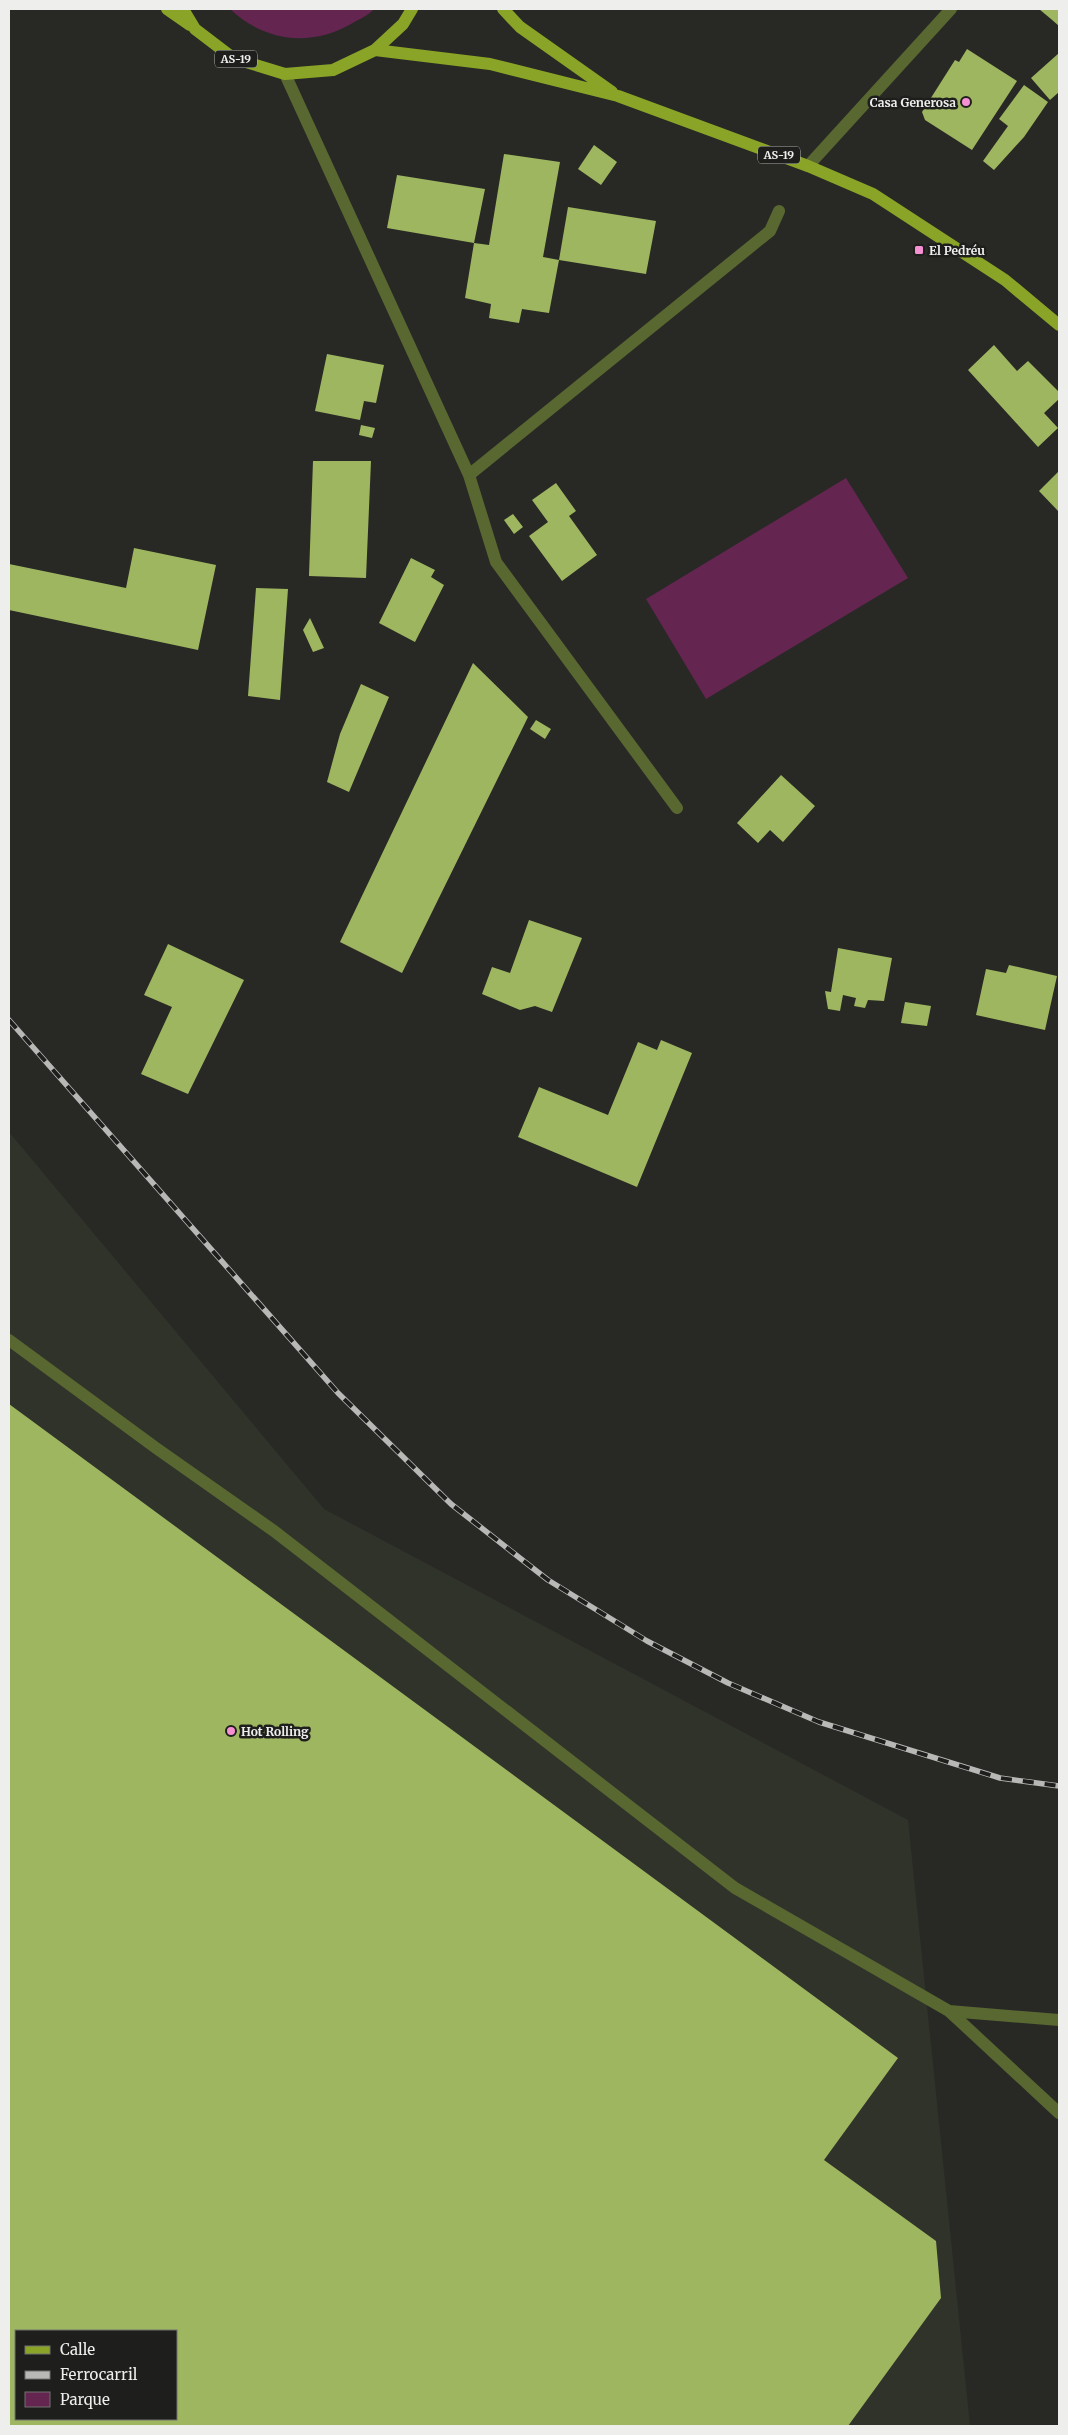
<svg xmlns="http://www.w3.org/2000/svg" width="1068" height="2435" font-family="Merriweather,serif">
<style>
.built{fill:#30332a;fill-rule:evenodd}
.green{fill:#642551}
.building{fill:#9fb660;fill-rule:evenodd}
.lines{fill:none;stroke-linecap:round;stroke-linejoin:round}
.lane{stroke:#596731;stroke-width:12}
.street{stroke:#596731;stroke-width:12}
.primary{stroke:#8aa427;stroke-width:12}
.rail-casing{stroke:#b8b9b6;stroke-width:5.5}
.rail{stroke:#1e1f1c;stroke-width:4;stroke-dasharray:11;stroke-linecap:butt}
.poi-dot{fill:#f591d2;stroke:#1e1f1c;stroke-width:2}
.labels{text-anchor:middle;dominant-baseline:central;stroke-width:5;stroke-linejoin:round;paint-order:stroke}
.shield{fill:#1e1f1c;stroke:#b0b1ae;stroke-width:1}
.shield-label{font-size:11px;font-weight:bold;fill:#eeefed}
.poi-label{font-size:12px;font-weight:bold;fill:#eeefed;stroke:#1e1f1c;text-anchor:start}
</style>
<rect width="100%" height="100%" fill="#282925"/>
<!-- built -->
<path class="built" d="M9,1132L324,1509L908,1820L970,2426H9ZM16,2331H176V2419H16Z"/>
<!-- green -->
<path class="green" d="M230,9H374C368,16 359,19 351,24C310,47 265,42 230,9Z
M846,478L908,578L706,699L646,599Z"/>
<!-- building -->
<path class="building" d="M1039,9H1059V26L1051,19Z
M967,49L1017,81L972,150L925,120L922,112L955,60L959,62Z
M1059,53V92L1050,100L1031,78Z
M1024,85L1048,102L1024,137L994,170L983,161L1008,126L999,119Z
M594,145L617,162L601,185L578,169Z
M504,154L560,162L543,257L559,260L549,313L522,309L519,323L489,318L491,304L465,298L474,243L387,228L397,175L485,189L474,243L489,245Z
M568,207L656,221L646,274L559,260Z
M994,345L1017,371L1028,361L1059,392V399L1044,413L1058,428L1038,447L968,370Z
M327,354L384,365L376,403L364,401L360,420L315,411Z
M361,425L375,428L372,438L359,435Z
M313,461H371L366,578L309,576Z
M1059,471V512L1039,491Z
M556,483L576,511L569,516L597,555L562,581L529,536L548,522L532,500Z
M513,514L523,527L514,534L504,520Z
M134,548L216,565L198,650L9,610V564L126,588Z
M411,558L435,570L431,577L444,585L415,642L379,623Z
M256,588L288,589L280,700L248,696Z
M310,618L324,648L313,652L303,630Z
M473,663L528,717L402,973L340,942Z
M361,684L389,697L349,792L327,782L340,734Z
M536,720L551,729L545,739L530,729Z
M781,775L815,806L783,842L770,830L758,843L737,823Z
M529,920L582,938L552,1012L535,1006L520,1010L482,994L492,967L510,973Z
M168,944L244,980L188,1094L141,1074L172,1007L144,995Z
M838,948L892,958L884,1001L868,1000L865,1008L854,1006L856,998L843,995L840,1011L828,1009L825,991L831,992Z
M1009,965L1057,976L1045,1030L976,1015L986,969L1006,973Z
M905,1002L931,1006L927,1026L901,1023Z
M661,1040L692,1053L637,1187L518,1137L539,1087L608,1115L638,1042L657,1050Z
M9,1404L898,2058L824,2160L936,2241L941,2298L848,2426H9ZM16,2331H176V2419H16Z"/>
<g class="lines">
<!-- lane -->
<path class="lane" d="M9,1340L156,1448L274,1531L735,1888L949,2011L1059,2113
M949,2011L1059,2020"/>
<!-- street -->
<path class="street" d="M285,74L469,475L496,562L677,808
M808,166L951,9
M469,475L770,231L779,211"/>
<!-- primary -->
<path class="primary" d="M167,9L190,25
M183,9L195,29L233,58L285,74L333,70L375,50L403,24L412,9
M503,9L520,27L612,92
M375,50L490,64L618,96L808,166L873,194L1005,280L1059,325"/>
<!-- rail casing -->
<g class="rail-casing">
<path id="rail" d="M9,1020L338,1393L451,1504L548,1580L647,1641L728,1683L819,1722L1000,1778L1059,1786"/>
</g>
<!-- rail -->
<use href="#rail" class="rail"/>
</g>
<!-- markers -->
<g class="poi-dot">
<circle cx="966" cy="102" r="5"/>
<rect x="914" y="245" width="10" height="10" rx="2.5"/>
<circle cx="231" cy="1731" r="5"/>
</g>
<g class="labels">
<!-- shield labels -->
<g class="shield">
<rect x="215" y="50.5" width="42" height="17" rx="4"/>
<rect x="758" y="146.5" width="42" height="17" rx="4"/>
</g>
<g class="shield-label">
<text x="236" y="59">AS-19</text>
<text x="779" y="155">AS-19</text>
</g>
<!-- poi labels -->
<g class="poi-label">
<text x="956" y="102" text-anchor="end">Casa Generosa</text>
<text x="929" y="250">El Pedréu</text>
<text x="241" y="1731">Hot Rolling</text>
</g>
</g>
<!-- border -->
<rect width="1068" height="2435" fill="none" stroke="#eeefed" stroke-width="20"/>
<!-- legend -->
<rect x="15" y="2330" width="162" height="90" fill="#1e1f1c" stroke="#717270"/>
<rect x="25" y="2346" width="25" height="8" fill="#8aa427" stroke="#717270"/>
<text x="60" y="2355" font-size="15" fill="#eeefed">Calle</text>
<rect x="25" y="2371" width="25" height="8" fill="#b8b9b6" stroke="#717270"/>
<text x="60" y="2380" font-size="15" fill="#eeefed">Ferrocarril</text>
<rect x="25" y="2392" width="25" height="15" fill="#642551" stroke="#717270"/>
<text x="60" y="2405" font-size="15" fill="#eeefed">Parque</text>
</svg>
